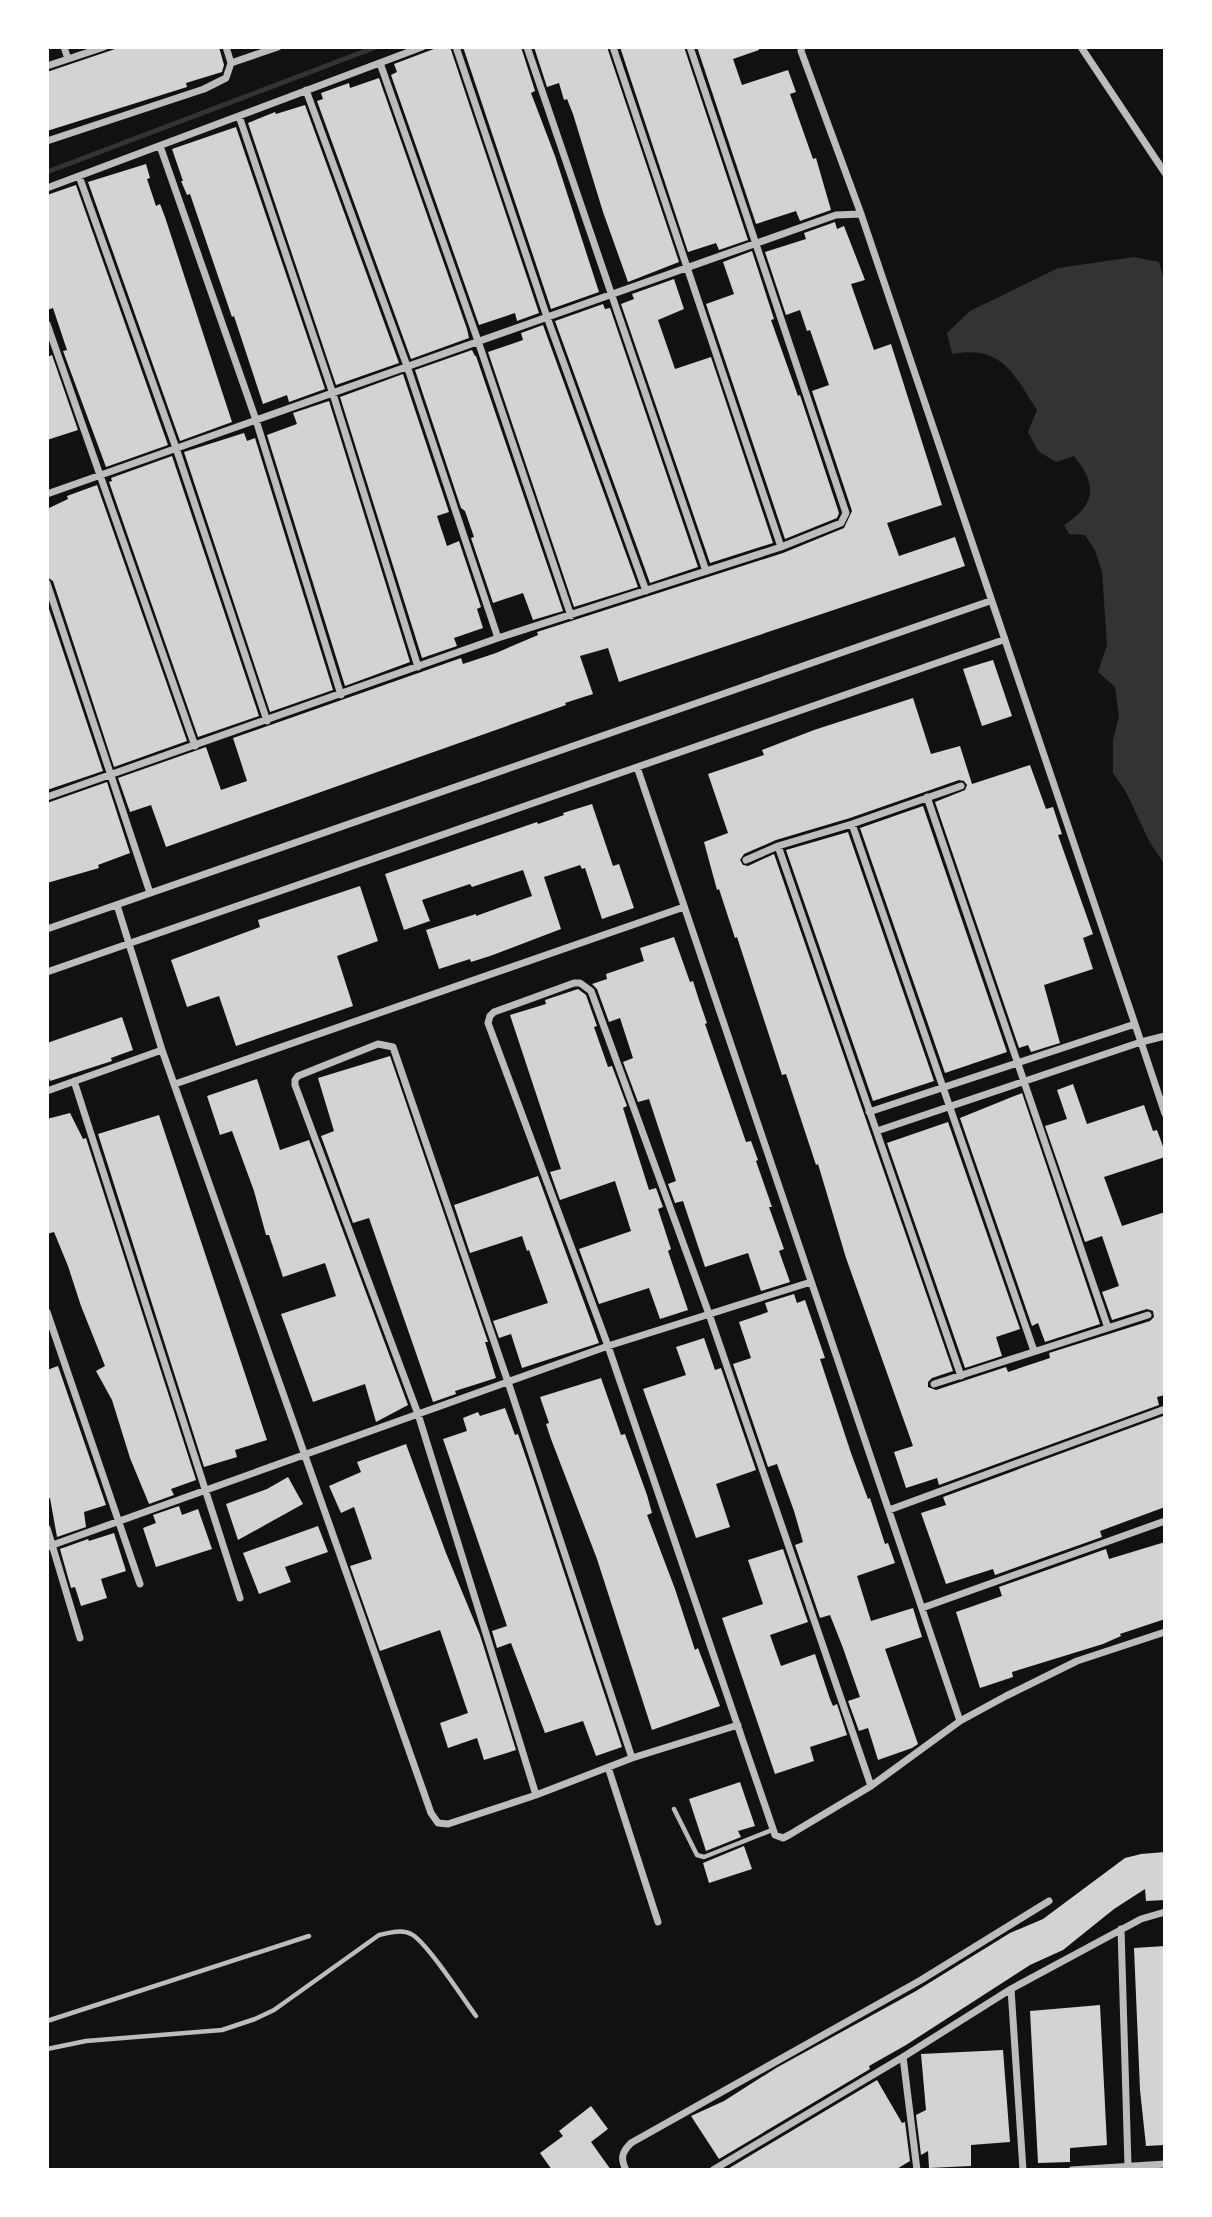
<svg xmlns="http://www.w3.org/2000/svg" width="1212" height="2217" font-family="'Crimson Pro',serif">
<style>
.water{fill:#333}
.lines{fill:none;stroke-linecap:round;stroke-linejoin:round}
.stream{stroke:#333;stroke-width:5}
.building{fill:#d3d3d3}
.service{stroke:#bcbcbc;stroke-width:4.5}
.minor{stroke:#bcbcbc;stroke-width:7}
</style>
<rect width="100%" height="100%" fill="#111"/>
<!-- water -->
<path class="water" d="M1134,257L1159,262L1165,284V865L1149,841L1126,792L1113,773V740L1119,716L1115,687L1098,672L1107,645L1102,572L1095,550L1085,535L1069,534L1064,525C1096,504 1098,486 1074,456L1056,462L1038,451L1028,432L1037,410C1013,373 1002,345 952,354L947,333L970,311L1058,268Z"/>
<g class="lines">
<!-- stream -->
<path class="stream" d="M47,172L376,47"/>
</g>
<!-- building -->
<path class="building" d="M121,47H219L224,65L222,72L186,83L187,87L47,131V72Z
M439,47H450L539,313L517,321L515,313L479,325L391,75L397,72L394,64Z
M463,47H521L535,91L531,93L555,156L599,292L551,309Z
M534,47H607L679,262L628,282L603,212L573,114L567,99L564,100L559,83L547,87Z
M620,47H684L748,240L719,250L716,243L688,252Z
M697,47H759V50L733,59L742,85L788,70L796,92L790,94L813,159L816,158L831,210L800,221L796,211L756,224Z
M379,78L467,329L469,338L411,359L317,101L323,99L321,93L349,83L350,88Z
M305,105L399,363L336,385L248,123L275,112L276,114Z
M236,127L325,389L289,402L287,395L263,404L234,316L232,317L190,194L187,195L181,181H183L172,149Z
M146,164L150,178L147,179L156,206L160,204L165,217L232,422L180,441L88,182Z
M76,185L168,445L106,467L63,351L67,350L53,308L47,310V195Z
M835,222L837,229L844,226L865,280L851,284L874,350L891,344L942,505L887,523L899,556L955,537L965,566L619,682L608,648L580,656L593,694L565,703L566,705L166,847L151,805L130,812L118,778L206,747L221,790L247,781L233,738L461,658L463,664L496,653L538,635L537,632L783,553L844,528L852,511L812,391L829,385L810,330L807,331L800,310L786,315L765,252L806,239L804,233Z
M752,251L774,319L771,320L798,396L800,395L839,513L837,518L785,539L706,304L734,294L723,262Z
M674,279L684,309L658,320L675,369L711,357L773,543L710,563L621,304L634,299L632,294Z
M603,304L605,309L610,308L698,567L650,583L555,321Z
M543,325L638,587L574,607L488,352L523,340L521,333Z
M472,350L475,356H476L563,611L533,620L523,593L493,603L471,538L474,537L465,511L461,508L415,370Z
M52,355L78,430L47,440V357Z
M403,374L449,512L437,516L447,546L459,541L481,607L477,609L483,628L454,638L457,646L422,658L340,397Z
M329,401L410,662L345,686L267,435L297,424L293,413Z
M244,433L247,441L255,438L333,690L270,712L184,452Z
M172,456L259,716L198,737L109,482L112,481L111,478Z
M97,485L187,741L114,767L53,581L47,577V509L68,499L67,496Z
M47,603L103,771L47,790Z
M993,660L1012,716L982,726L963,669Z
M913,698L931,754L960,746L972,784L1030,765L1046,809L1053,807L1062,834L1058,835L1093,934L1083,938L1093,969L1044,985L1060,1043L1031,1052L1028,1045L1019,1048L935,802L965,790L967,785L964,781L959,780L850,818L776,840L744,854L740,860L743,865L748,866L774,854L953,1371L932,1378L928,1382V1387L936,1390L1006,1367L1008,1372L1050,1358L1049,1353L1150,1321L1154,1317L1153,1311L1147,1309L1112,1320L1102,1292L1119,1286L1102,1236L1085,1242L1045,1126L1067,1119L1057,1090L1073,1084L1087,1124L1144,1105L1153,1131L1157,1130L1165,1152V1157L1104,1177L1122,1226L1165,1212V1395L1157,1397L1159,1405L939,1485L937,1478L906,1488L894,1452L913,1446L846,1258L818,1164L816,1165L786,1074L782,1075L737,937L735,938L719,889L717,890L704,842L728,833L708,774L764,755L762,750L814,730Z
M107,782L130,853L98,865L99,868L47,883V803Z
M592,804L613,866L619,864L634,908L602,919L585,868L582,869L580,865L544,877L561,929L490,956L471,962L470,959L439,969L426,930L476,914V916L532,896L523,870L472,887L470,884L422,900L430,921L404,930L385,874L537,822L538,824L564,815L563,813Z
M923,806L1007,1052L945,1073L860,828Z
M848,832L934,1081L873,1101L786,850Z
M360,886L378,941L337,956L353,1006L236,1046L219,996L187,1007L171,960L260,927L258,920Z
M674,937L690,982L693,981L699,1000L707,1023L705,1024L746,1142L751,1141L758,1160L756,1161L772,1207H769L784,1249L779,1251L790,1282L761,1291L748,1253L705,1267L683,1201L675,1203L668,1184L676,1181L649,1099L638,1102L623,1062L633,1058L620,1018L609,1022L597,989L592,984L607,979L606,974L644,961L640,948Z
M578,989L586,995L597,1026L594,1027L608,1067L612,1066L627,1106L623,1108L649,1190L656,1188L663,1207L658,1209L671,1249L668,1251L688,1310L660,1319L649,1288L599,1304L579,1249L631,1231L615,1181L560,1200L550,1172L561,1169L510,1015L546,1004L545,1000Z
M122,1017L133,1050L111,1058L112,1061L50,1081L47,1072V1043Z
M390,1056L488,1342H485L496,1378L455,1391L456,1394L433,1402L369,1218L353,1223L321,1136L334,1131L318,1078Z
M257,1079L280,1150L309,1140L408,1405L376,1422L365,1384L313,1402L281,1314L336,1296L325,1263L283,1277L269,1235H266L254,1191L232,1131L220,1135L207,1096Z
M1022,1093L1100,1324L1045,1342L1038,1323L1032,1326L960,1118Z
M70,1113L83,1139L86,1138L196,1480L171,1489L174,1495L149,1504L130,1458L112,1400L96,1371L105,1366L81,1306L68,1266L54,1232L47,1234V1119Z
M159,1115L267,1440L235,1450L237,1457L204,1467L98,1134Z
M948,1122L1020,1329L996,1337L1002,1356L965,1368L887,1143Z
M538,1176L599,1343L522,1368L511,1334L499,1338L493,1321L548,1303L529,1250L527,1251L522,1236L470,1253L454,1205Z
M794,1294L797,1303L805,1300L825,1358L820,1359L851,1453L868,1499L870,1498L885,1544L888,1543L895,1563L857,1576L871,1621L913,1608L922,1637L885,1649L918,1744L912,1748L878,1760L868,1728L859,1731L848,1701L860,1697L843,1648L830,1615L820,1618L795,1545L803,1542L794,1511L777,1464L768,1467L733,1364L751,1358L739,1322L768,1312L765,1303Z
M704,1338L715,1370L721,1368L756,1470L716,1484L730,1527L696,1538L643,1389L686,1375L676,1347Z
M58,1366L106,1505L84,1512L86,1527L57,1537L50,1498L47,1499V1370Z
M601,1378L621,1435L625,1434L647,1495L652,1513L647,1515L675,1589L695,1650L698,1648L720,1706L652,1730L597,1559L551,1439L546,1424L549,1423L540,1397Z
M505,1408L515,1435L518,1434L534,1481L622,1747L596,1756L583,1721L545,1733L511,1643L497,1648L492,1631L507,1626L443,1439L467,1431L463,1418L478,1412L480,1416Z
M1163,1416L1165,1507L1100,1531L1102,1537L995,1575L993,1569L946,1584L921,1513L946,1505L943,1497Z
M406,1444L446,1553L480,1635L516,1750L484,1760L477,1738L448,1748L440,1723L468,1713L440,1630L380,1651L350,1566L372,1559L354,1507L341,1513L329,1486L361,1472L357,1462Z
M288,1477L303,1504L238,1540L226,1504L267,1489Z
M179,1506L182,1515L198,1509L212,1549L156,1567L143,1528L156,1523L153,1515Z
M318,1526L328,1552L285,1567L291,1582L259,1594L243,1553Z
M114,1533L126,1571L101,1579L107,1598L81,1606L75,1587L71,1588L60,1549L88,1539L89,1541Z
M1165,1542V1619L1120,1634L1121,1636L1103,1644L1012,1672L1013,1677L980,1688L956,1612L1002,1596L999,1587L1106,1549L1109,1559Z
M783,1549L808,1622L770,1635L781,1666L815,1654L830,1699L833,1706L837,1704L847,1735L810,1747L814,1761L775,1774L722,1618L763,1604L748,1560Z
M740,1782L755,1826L738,1831L741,1837L706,1851L689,1799Z
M744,1846L752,1869L709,1883L703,1863Z
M1165,1852V1900L1146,1901L1145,1889L1114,1909L1063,1950L1030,1965L906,2045L869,2066L870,2069L719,2159L691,2116L724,2101L776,2068L916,1991L1010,1933L1043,1919L1125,1858L1141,1854Z
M1165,1946V2145L1146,2146L1140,2090L1134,1948Z
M1100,2005L1107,2145L1070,2148V2162L1038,2163L1030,2011Z
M1003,2050L1010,2142L971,2145V2166L929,2168L928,2151L921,2155L916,2115L926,2110L921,2054Z
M877,2080L902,2123L905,2122L910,2161L895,2170H726Z
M591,2106L608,2129L591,2142L611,2170H552L540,2153L563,2136L559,2131Z"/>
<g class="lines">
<!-- service -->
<path class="service" d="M674,1809L697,1855L704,1857L772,1830
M47,2021L309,1936
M47,2049L86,2041L222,2030L255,2019L274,2010L379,1935C388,1933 402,1929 411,1934C426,1941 464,2000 476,2016"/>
<!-- minor -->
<path class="minor" d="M64,47L68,59
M226,47L231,63
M456,47L547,317L646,591
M527,47L706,571
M613,47L781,547
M802,47L801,51L861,214L1141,1042L1165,1036
M1081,47L1165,173
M231,63L278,47
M380,63L478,341L571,616
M47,66L104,47
M306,90L407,366L498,638
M239,116L333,394L418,667
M47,141L204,89L226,78L231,63
M160,146L256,420L341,695
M79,176L176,448L267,721
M47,188L422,47
M47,324L195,746
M47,494L836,215L861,214
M47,583L150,893
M637,767L960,1721
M47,797L498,638L781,547L841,523L846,513L690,47
M927,797L1108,1328
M852,824L1034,1351
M778,846L961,1376
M746,860L778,846L852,824L961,786
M117,905L162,1050L431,1813L438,1823L448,1824L536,1795L632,1758L738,1725
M47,929L990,601
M47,972L1003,640
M74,1081L240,1598
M175,1084L684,907
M47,1091L162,1050
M869,1112L1135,1024
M877,1131L1141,1042L1165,1114
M47,1312L140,1584
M934,1384L1148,1315
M889,1510L1165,1409
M47,1528L80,1638
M47,1547L608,1346L811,1282
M922,1608L1165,1521
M608,1767L658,1922
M871,1786L709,1314L591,991L580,983H574L494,1012L490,1016L488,1023L608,1346L775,1835L783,1838L789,1835L871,1786L960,1721L1006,1696L1077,1661L1165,1632
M536,1795L418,1414L295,1085V1080L298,1076L378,1044L393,1047L508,1382L632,1758
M1121,1929L1128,2166
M1011,1989L1023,2170
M903,2057L917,2170
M626,2170C620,2158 622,2152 631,2143L921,1980L1049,1901
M713,2170L903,2057L1011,1989L1141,1919L1165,1912
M1072,2170L1165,2164"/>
</g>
<!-- border -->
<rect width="1212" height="2217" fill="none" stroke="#ffffff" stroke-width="98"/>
</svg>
